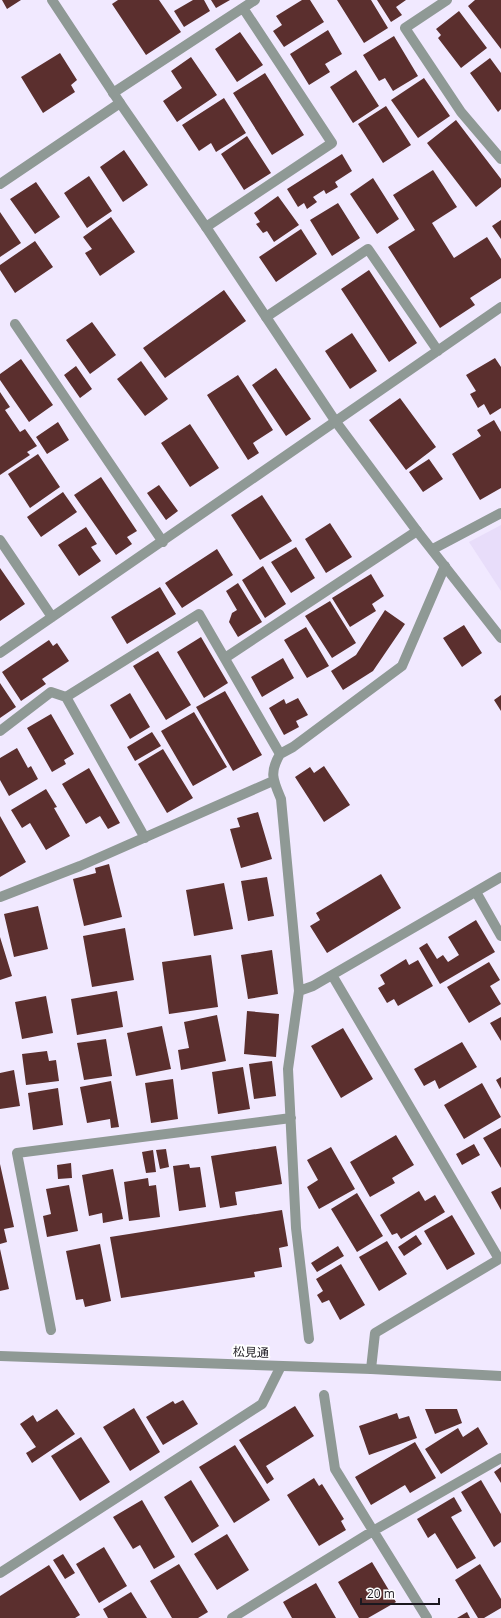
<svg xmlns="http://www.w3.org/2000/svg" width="501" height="1618" font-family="'Open Sans','Noto Sans JP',sans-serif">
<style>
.built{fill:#e8ddfa}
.building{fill:#5b2f2e}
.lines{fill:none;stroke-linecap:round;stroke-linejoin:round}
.minor{stroke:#8f9995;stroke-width:10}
.tertiary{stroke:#8f9995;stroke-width:10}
.labels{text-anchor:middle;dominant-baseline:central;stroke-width:4;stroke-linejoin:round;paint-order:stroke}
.street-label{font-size:12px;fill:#1b181f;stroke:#fff}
</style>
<rect width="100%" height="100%" fill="#f1e9ff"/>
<!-- built -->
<path class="built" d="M501,525V591L469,542Z"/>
<!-- building -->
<path class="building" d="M2,0H21L7,9Z
M118,0H159L181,32L146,55L112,4Z
M193,0H204L210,11L184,27L174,11Z
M211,0H230L216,8Z
M302,0H310L324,22L284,47L273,31L282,25L276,16Z
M337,0H371L388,28L364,43Z
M377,0H406L396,7L402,15L391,22Z
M475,0H501V49L468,6Z
M459,11L487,48L461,68L438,38L441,35L436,29Z
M328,30L342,54L325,64L330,72L309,85L290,54Z
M240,32L263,65L237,82L215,49Z
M394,36L418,76L393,91L385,78L379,81L363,55Z
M60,53L77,80L71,85L75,92L43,113L21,77Z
M191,57L217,95L177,122L163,101L182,88L171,71Z
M490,58L501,73V109L498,112L470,73Z
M356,70L379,106L353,123L330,87Z
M265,73L304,135L272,155L233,93Z
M424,78L450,116L418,138L391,100Z
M224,98L246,133L216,152L211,143L199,151L182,125Z
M386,106L411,145L383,163L358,124Z
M456,120L501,179V187L476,207L427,143Z
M247,136L271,173L244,190L221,154Z
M124,150L148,185L123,202L100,167Z
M342,154L352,171L335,182L338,187L326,194L324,190L313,197L317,202L307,209L304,203L298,207L287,189Z
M433,170L457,207L432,223L454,258L487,237L501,259V278L470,298L475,305L440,328L388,247L415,230L393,195Z
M89,176L112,211L87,228L64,193Z
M373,178L399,219L377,234L350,194Z
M36,182L60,217L35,234L10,199Z
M278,196L299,225L274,242L267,231L263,233L256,224L260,222L254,213Z
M338,203L360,238L332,256L310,220Z
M0,212L21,243L0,257Z
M111,217L135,252L100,276L85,253L92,249L83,237Z
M501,220V239L492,226Z
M301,229L317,254L276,282L259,257Z
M35,241L53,267L15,293L0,270V265Z
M369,270L417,343L389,362L341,289Z
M224,290L246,321L165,378L143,348Z
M92,322L116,355L90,374L66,340Z
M352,333L377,371L350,389L325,351Z
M495,358L501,367V408L490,415L484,404L478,408L470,394L476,391L466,375Z
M21,359L53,405L29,422L0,380V374Z
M141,361L168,399L145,416L117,379Z
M76,366L92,389L80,398L64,375Z
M276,368L311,419L286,436L252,385Z
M238,375L273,430L253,443L259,453L248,460L207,395Z
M0,392L10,407L5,410L20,432L25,429L37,446L27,452L30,455L0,475Z
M400,398L436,447L406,470L369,420Z
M494,420L501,432V488L480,500L452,454L481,436L477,430Z
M58,422L69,440L47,454L36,437Z
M190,424L219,468L190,487L161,443Z
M38,454L60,487L30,508L8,474Z
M429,459L443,479L423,492L409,472Z
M101,477L137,531L127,537L132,544L116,555L74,495Z
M159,485L178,511L166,520L147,493Z
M63,492L77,512L41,537L27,517Z
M262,495L292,541L260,560L231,515Z
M330,523L352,557L326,573L305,539Z
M86,527L97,544L91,547L101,561L79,576L58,545Z
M296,547L315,578L291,593L271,562Z
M217,549L233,575L182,608L165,583Z
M263,566L286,604L265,618L242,580Z
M0,568L25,604L0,621Z
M371,574L384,596L372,604L376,611L350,627L332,598Z
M238,583L262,622L238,637L229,622L232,613L237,610L226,591Z
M160,587L176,614L127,644L111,617Z
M330,601L356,643L332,658L305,616Z
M385,610L405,624L373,671L343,690L331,671L356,655Z
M464,625L482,653L462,667L443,638Z
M306,627L329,666L307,678L284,640Z
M201,637L228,683L204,698L177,652Z
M49,640L53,646L57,643L69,661L42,679L46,684L21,701L2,672Z
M158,651L191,705L166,720L133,666Z
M283,658L294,678L262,697L251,677Z
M0,683L16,707L0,718Z
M225,691L262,755L233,771L196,707Z
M130,693L150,727L130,739L110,705Z
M501,695V711L494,700Z
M298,698L308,715L296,721L299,727L284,735L269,708L284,699L286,704Z
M194,712L227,767L193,786L161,731Z
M51,714L74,754L64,760L66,764L52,772L27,728Z
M152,732L161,746L135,761L127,747Z
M17,748L28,768L31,766L38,779L9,796L0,780V758Z
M163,749L193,798L167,813L138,764Z
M324,766L350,805L324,822L295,777L310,767L314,773Z
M89,768L120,823L108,829L100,816L86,824L62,784Z
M46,789L57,807L54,808L70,836L46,850L30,823L22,828L11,810Z
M258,812L272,859L241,868L230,829L240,827L237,818Z
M0,816L26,862L0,877Z
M109,864L122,917L84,926L73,879L96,873L95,868Z
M381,874L401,908L327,953L310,926L320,920L316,913Z
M267,877L274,916L248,921L241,881Z
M224,883L233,929L194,936L186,890Z
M38,906L48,949L14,957L4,914Z
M476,920L495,952L440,984L419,948L427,943L437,959L443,955L448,962L459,955L448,937Z
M125,928L134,980L92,987L83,936Z
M0,937L12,976L0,980Z
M272,950L278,994L248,999L241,955Z
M211,955L218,1007L169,1014L162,962Z
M406,959L409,965L418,960L433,986L398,1006L394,999L387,1003L378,988L385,984L380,975Z
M489,962L500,980L490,986L501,1004L469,1023L447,987Z
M117,991L123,1027L77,1035L71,999Z
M46,996L53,1033L22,1039L15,1002Z
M247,1011L279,1014L276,1057L244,1054Z
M217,1015L226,1061L181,1070L178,1050L189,1048L184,1022Z
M501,1017V1041L490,1023Z
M162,1026L171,1069L136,1076L127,1033Z
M343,1028L373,1079L341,1098L311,1046Z
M106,1039L112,1076L84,1080L77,1043Z
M462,1042L477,1067L439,1089L435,1080L424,1086L414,1069Z
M47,1051L49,1061L56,1060L59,1081L26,1085L22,1054Z
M272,1061L276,1096L254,1099L249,1064Z
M243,1067L250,1109L218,1114L212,1072Z
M14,1070L20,1106L0,1109V1073Z
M501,1077V1089L496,1080Z
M173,1079L178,1119L151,1123L145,1083Z
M111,1081L119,1127L111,1128L110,1119L87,1123L80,1087Z
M482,1083L501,1117L464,1139L444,1105Z
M58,1088L63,1125L33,1130L28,1093Z
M501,1128V1168L483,1138Z
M396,1135L414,1165L392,1178L395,1183L370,1197L350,1162Z
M474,1144L480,1155L462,1165L456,1154Z
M276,1146L282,1184L235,1192L237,1205L220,1208L211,1156Z
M331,1147L355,1189L319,1209L307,1187L318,1180L307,1160Z
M166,1149L169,1167L160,1169L156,1150Z
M153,1150L156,1172L146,1173L142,1152Z
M71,1163L72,1178L58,1179L57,1165Z
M0,1164L14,1227L4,1229L7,1242L0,1244Z
M189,1164L190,1168L200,1167L206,1207L179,1211L173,1166Z
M113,1169L123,1219L103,1223L102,1213L89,1216L82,1175Z
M148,1178L149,1186L156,1185L160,1217L129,1221L124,1182Z
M69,1185L78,1231L47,1237L43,1216L51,1214L46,1189Z
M501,1187V1210L491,1192Z
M419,1191L425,1201L435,1195L445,1212L401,1239L397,1233L392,1235L380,1215Z
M357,1193L383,1236L357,1252L331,1209Z
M282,1210L288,1246L279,1248L282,1267L254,1272L255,1277L121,1298L110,1237Z
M452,1215L475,1254L447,1270L424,1231Z
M416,1235L422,1244L404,1256L398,1247Z
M387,1241L407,1274L379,1291L359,1257Z
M100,1244L111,1301L85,1307L83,1299L76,1300L66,1251Z
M338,1246L344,1256L317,1272L311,1263Z
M0,1249L9,1289L0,1291Z
M341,1264L365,1305L340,1320L329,1300L322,1303L317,1295L323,1291L316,1279Z
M183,1400L198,1424L163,1445L146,1417L173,1401L175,1404Z
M295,1406L314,1436L266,1466L274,1479L267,1484L239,1440Z
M134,1408L160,1452L130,1471L103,1427Z
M57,1409L75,1434L32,1463L26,1453L36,1447L20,1424L33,1415L37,1422Z
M425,1409H457L462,1423L435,1434Z
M397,1413L399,1419L409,1416L417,1438L369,1455L359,1426Z
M478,1427L488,1444L441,1474L425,1449L458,1428L463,1437Z
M81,1437L110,1482L80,1501L51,1456Z
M415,1442L436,1478L410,1493L405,1485L371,1505L355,1477Z
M235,1445L270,1500L234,1523L199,1467Z
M501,1467V1483L494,1472Z
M314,1478L319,1486L322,1484L344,1519L341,1521L346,1530L319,1546L287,1495Z
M191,1480L219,1526L192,1543L164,1497Z
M481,1480L501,1514V1542L494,1547L461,1492Z
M454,1497L462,1511L451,1517L476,1558L457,1569L435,1533L428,1538L417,1519Z
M142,1500L175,1557L154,1569L140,1545L133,1549L113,1517Z
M227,1534L249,1570L217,1590L194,1554Z
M104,1547L127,1586L99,1603L76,1564Z
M63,1554L75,1573L65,1579L53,1560Z
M372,1562L396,1602L368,1618H359L338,1582Z
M179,1564L208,1612L198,1618H172L150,1581Z
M480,1564L501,1599V1608L484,1618H478L455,1580Z
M49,1565L80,1615L75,1618H0V1596Z
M316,1583L336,1618H292L283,1602Z
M131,1592L147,1618H108L103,1609Z
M467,1612L470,1618H457Z"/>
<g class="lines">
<!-- minor -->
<path class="minor" d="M447,0L405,28L461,112L501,159
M113,93L255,0
M0,184L120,103
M206,227L332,143L243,8
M266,317L368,249L438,351
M15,324L163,542
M0,540L52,617
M433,549L501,513
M0,653L501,307
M225,658L417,531
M66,697L199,614L280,754C269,773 273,780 281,799L299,991L288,1069L296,1228L309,1339
M0,731L51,692L66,697L145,838
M280,754L293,747L402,666L445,566
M476,892L501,936
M0,897L80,866L273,781
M332,975L499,1259
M299,991L313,986L332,975L501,877
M51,1330L17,1153L291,1118
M371,1369L375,1333L501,1258
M324,1395L335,1469L427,1618
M0,1573L262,1404L281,1366
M232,1618L373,1531L501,1458"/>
<!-- tertiary -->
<path class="tertiary" d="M52,0L120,103L206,227L336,422L417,531L501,638
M0,1356L371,1369L501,1376"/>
</g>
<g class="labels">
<!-- street labels -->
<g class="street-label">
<text transform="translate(251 1352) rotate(2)">松見通</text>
</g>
</g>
<!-- scale -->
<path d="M361 1598v6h78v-6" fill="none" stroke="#1b181f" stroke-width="2"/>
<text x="367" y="1598" font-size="12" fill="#1b181f" stroke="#ffffff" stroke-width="3" paint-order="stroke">20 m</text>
</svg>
